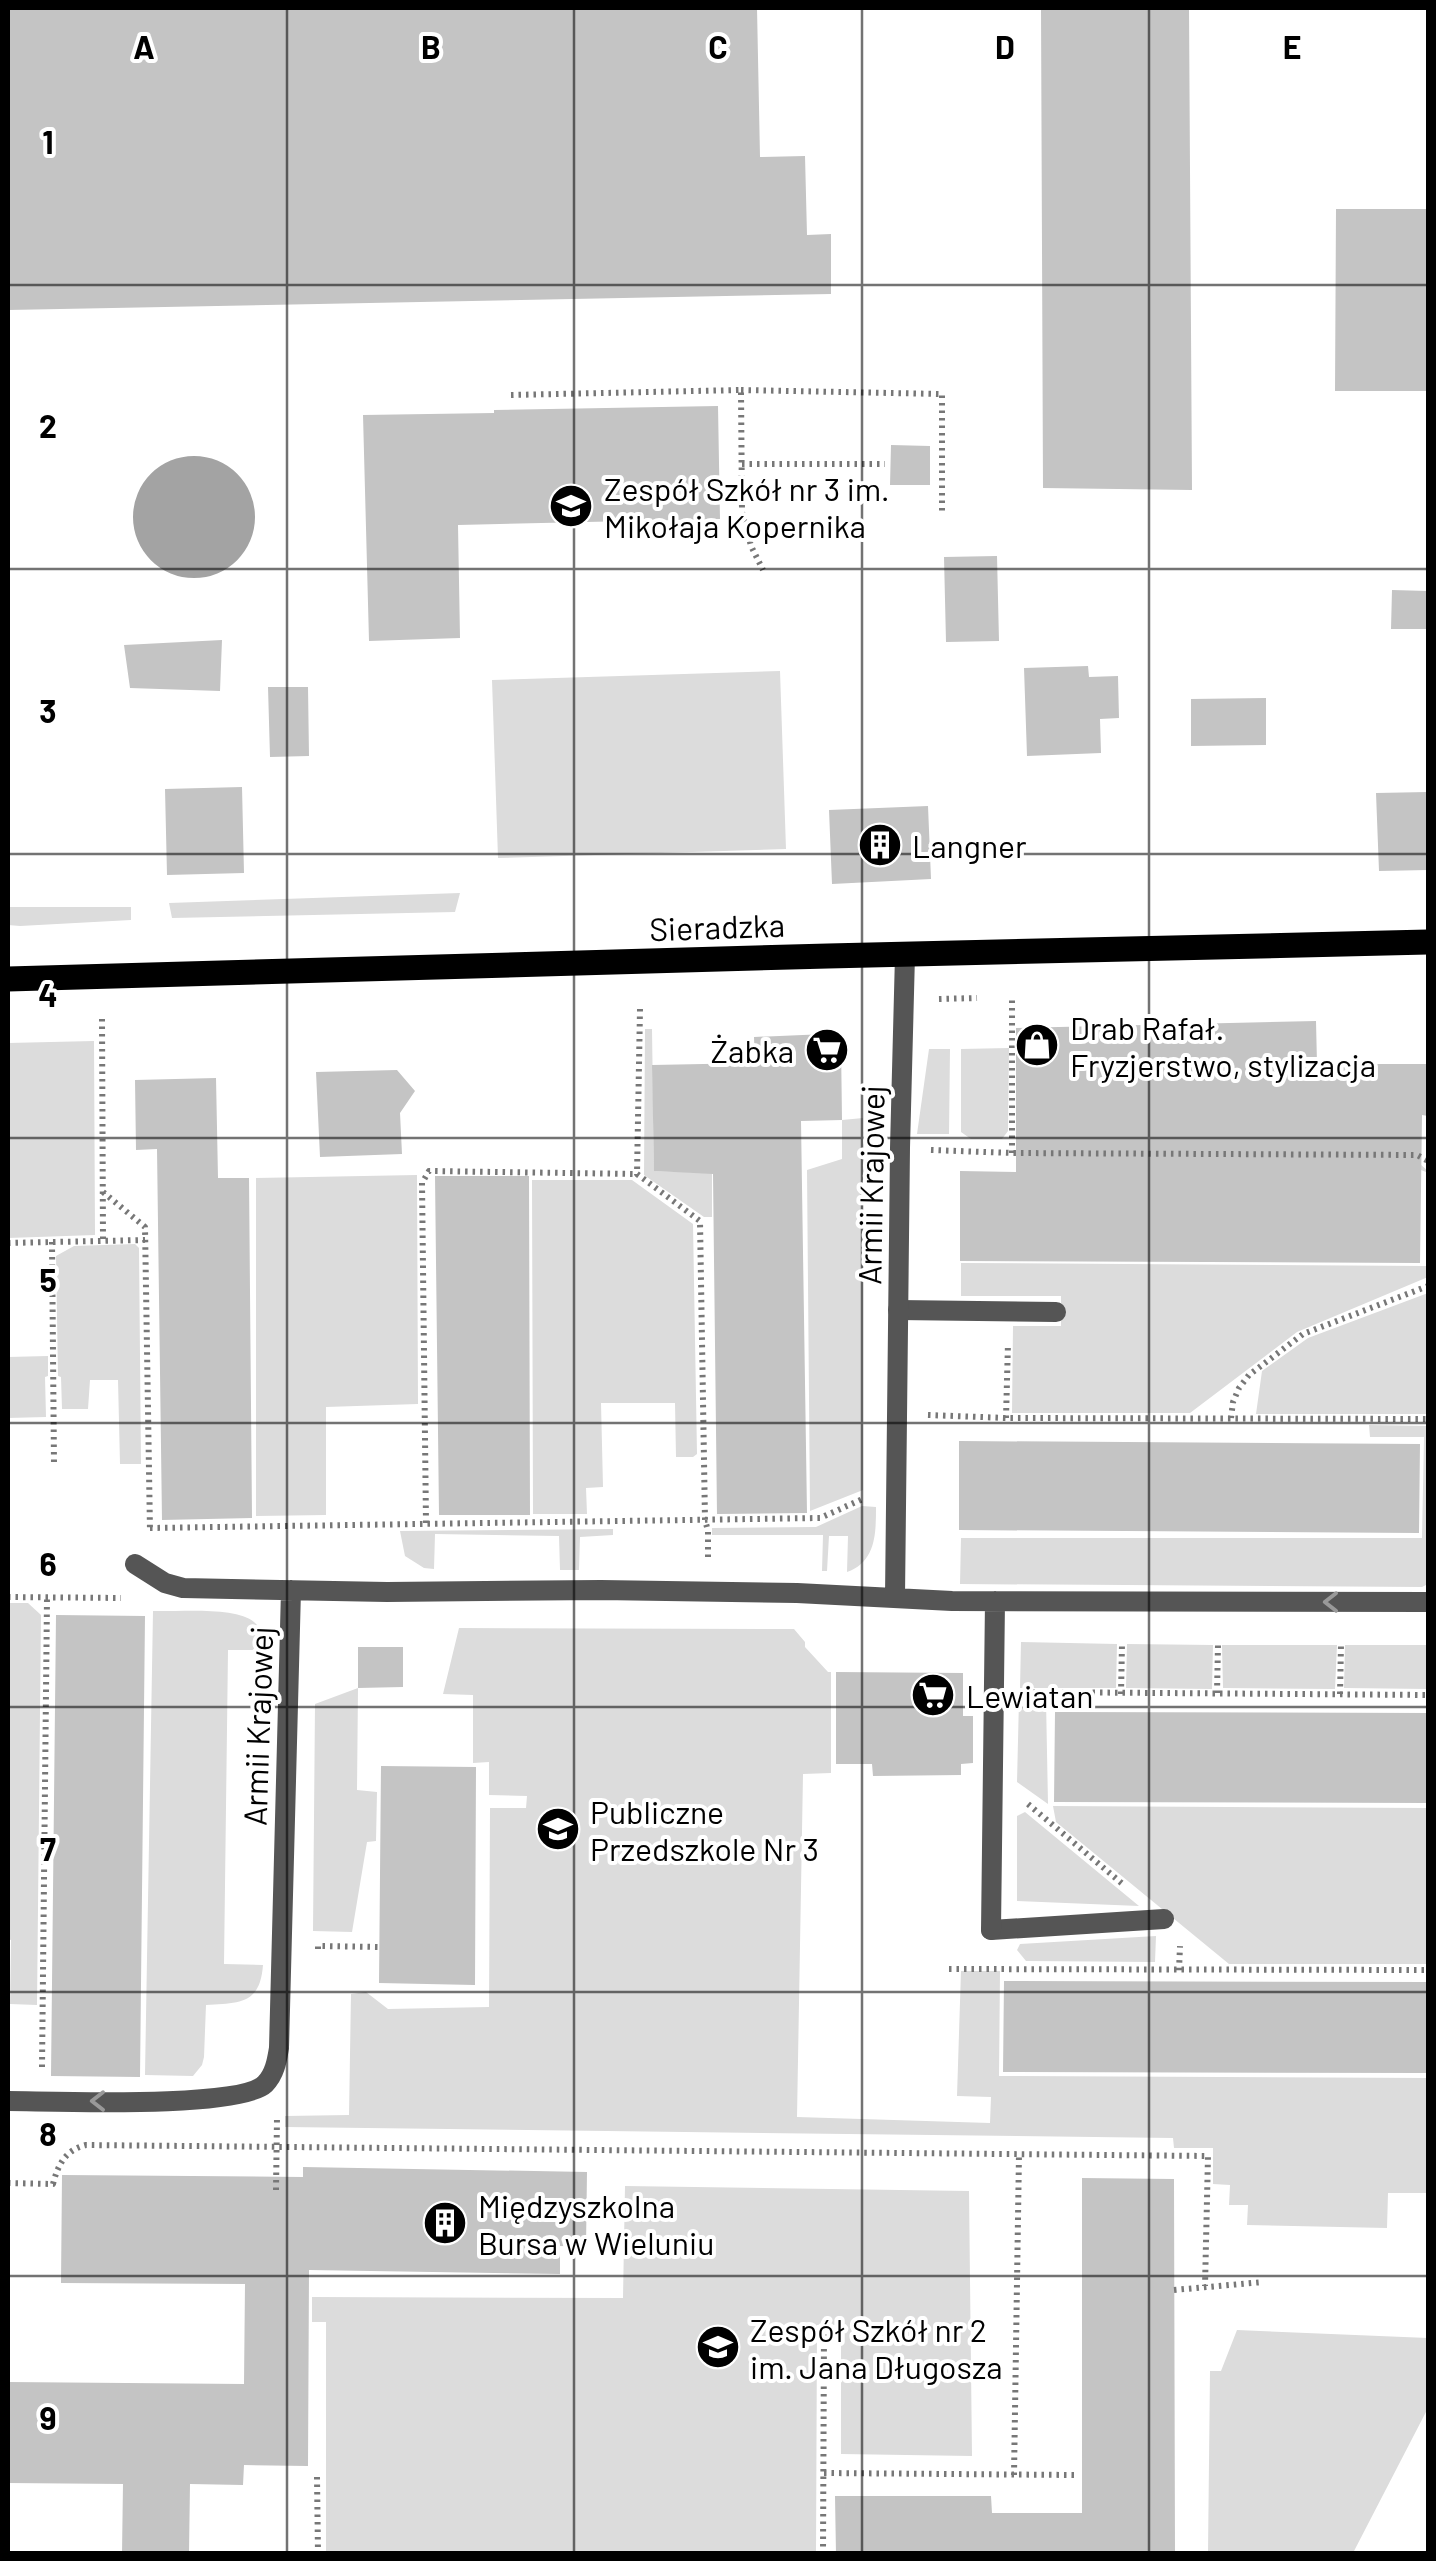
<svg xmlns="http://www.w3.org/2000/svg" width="1436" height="2561" font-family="Barlow,sans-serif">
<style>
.green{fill:#dcdcdc}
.water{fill:#a3a3a3}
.building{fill:#c4c4c4}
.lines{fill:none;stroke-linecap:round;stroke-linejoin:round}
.path{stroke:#777;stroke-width:6;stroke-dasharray:2.5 5;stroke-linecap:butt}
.service{stroke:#555;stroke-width:20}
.minor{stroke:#555;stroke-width:20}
.primary{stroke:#000;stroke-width:25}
.oneway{stroke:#999}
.grid{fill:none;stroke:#000;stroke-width:2.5;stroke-opacity:0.55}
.labels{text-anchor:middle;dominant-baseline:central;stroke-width:8;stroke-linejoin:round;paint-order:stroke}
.poi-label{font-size:32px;fill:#000;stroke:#fff;text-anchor:start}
.street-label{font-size:32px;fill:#000;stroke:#fff}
.grid-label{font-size:32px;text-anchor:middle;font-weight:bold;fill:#000;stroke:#fff;stroke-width:8;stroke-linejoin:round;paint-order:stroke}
</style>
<rect width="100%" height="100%" fill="#fff"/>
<!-- green -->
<path class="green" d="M780,671L786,849L498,858L492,680Z
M460,893L455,912L172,918L169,903Z
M8,907H131V920L20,926L8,925Z
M645,1029H652L654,1171L712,1173V1217H704L644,1175Z
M94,1041L95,1235L8,1238V1043Z
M1009,1048L1008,1131L1002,1139H971L961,1132V1049Z
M929,1049H950L949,1134H917Z
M863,1118V1490L810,1511L807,1170L842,1159V1120Z
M1420,1164L1428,1171V1277L1297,1332L1190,1413H1012L1013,1326H1061V1296H961V1263L1426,1266V1172L1421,1170Z
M417,1175L418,1404L326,1407V1515L256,1516V1178Z
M532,1180H632L693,1224L697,1454L693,1457H676L675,1403H601L603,1487L586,1488L587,1514H533Z
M135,1244L139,1248L141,1464H120L118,1380H90L88,1409H62L61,1377L58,1376L56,1256L74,1246Z
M1428,1293V1414H1256L1262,1371L1308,1338Z
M48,1356V1376L45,1377L46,1417L8,1418V1357Z
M1369,1425L1428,1426V1584L1422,1587L960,1584L961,1538H1422L1424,1437H1370Z
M862,1506L876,1507C876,1533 876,1562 847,1572L848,1536H829L827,1571H822L823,1535H712V1528L816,1527Z
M613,1529V1535L580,1537L579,1570H560L559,1536L435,1534L434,1569L424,1568L405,1556L400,1531Z
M8,1603H28L41,1615L37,2005L10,2004L11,1940L8,1939Z
M153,1611C177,1612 236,1606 254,1622C263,1630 264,1639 267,1650H228L224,1964L263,1965C260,2005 239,2003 206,2005L204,2057L202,2065L193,2076L145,2075Z
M459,1628L794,1629L805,1642V1647L828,1672H831V1773L803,1774L797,2117L990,2123L991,2097L957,2096L961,1971H1000L999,2076L1428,2078V2193H1388L1387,2228L1247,2225L1248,2205H1229L1230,2185L1213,2184V2148H1174L1173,2138L285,2127V2116L349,2115L351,1994L366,1992L388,2009L489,2007L490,1808H526L527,1796L489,1795V1762L473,1763V1695L443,1694Z
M1021,1642L1117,1644L1116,1688H1020Z
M1127,1644L1213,1645L1212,1689L1126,1688Z
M1222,1645H1337L1335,1689L1223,1688Z
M1345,1645H1428V1689L1344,1688Z
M358,1688L357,1790L377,1792L376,1841L367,1842L352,1932L313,1931L315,1704Z
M1019,1699L1046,1700L1048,1804L1017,1782Z
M1053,1806L1428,1808V1964H1229L1056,1822Z
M1025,1812L1139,1906L1017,1901V1816Z
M1156,1936L1155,1962L1026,1961L1017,1950L1020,1944Z
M625,2186L969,2191L972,2456L841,2454V2325H817L816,2553H326V2322H312V2297L623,2298Z
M1237,2330L1428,2338V2408L1353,2553H1208L1210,2371H1221Z"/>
<!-- water -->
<path class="water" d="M133 517a61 61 0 1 1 122 0a61 61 0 1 1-122 0Z"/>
<!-- building -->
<path class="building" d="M8,8H757L760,157L805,156L807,235L831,234V294L8,310Z
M1041,8H1189L1192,490L1043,488Z
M1336,209H1428V391H1335Z
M718,406L720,519L458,525L460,638L369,641L363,415L494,413V410Z
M891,445L930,446V485H890Z
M997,556L999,641L946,642L944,557Z
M1392,590L1428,591V629H1391Z
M222,640L220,691L130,688L124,645Z
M1088,666L1089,677L1118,676L1119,718L1100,719L1101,753L1027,756L1024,668Z
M268,687H308L309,756L270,757Z
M1266,698V745L1191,746V699Z
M242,787L244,873L167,875L165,789Z
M1428,792V870L1379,871L1376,793Z
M928,806L931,879L832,884L829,810Z
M1316,1021L1317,1064H1428V1116L1422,1115L1420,1263L960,1261V1171L1016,1172V1028Z
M826,1034L841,1044L842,1120L801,1121L807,1513L717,1514L713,1174L654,1171L652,1065L755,1063L754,1037Z
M397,1070L415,1091L400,1113L402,1154L320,1157L316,1072Z
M216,1078L218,1178H249L252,1518L162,1520L157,1149L136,1150L135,1080Z
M435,1176H529L530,1515H439Z
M959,1441L1420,1444L1419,1533L959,1530Z
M56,1615L145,1616L140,2077L51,2076Z
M358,1647H403V1687L358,1688Z
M836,1672L963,1673V1716H973V1763L961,1764V1775L873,1776L872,1764H836Z
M1055,1712L1428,1713V1803L1054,1802Z
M381,1766L476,1767L475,1985L379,1983Z
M1004,1981L1428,1982V2073L1003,2072Z
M303,2167L587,2172L586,2247L560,2246V2274L309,2270L308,2466L244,2465L243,2485L190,2484L189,2554H122L123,2484L8,2483V2382L244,2384L245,2284L61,2283L62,2175L303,2177Z
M1082,2178L1174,2179L1175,2554H836L835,2496H991L992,2513H1082Z"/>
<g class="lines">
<!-- path -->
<path class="path" d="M741,390L942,394V515
M511,395L741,390L742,512L751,546L763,570
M742,464H885
M939,999L977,998
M640,1009L637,1174L700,1221L705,1520L708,1531V1559
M102,1019L103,1240
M931,1150L1012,1153L1417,1155L1428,1161
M1012,1153V997
M103,1192L145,1227L150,1531
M52,1242L54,1464
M8,1243L145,1240
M928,1415L1006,1418L1428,1419
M1006,1418L1008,1343
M1231,1418L1233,1402L1239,1388L1249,1375L1303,1334L1428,1286
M426,1523L422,1183L429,1171L637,1174
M150,1528L820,1518L865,1498
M8,1597L121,1598
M1025,1692L1428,1695
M1217,1693L1218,1645
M1121,1694L1122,1644
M1340,1694L1341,1645
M1028,1804L1125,1886
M318,1949V1946L379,1947
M949,1969L1428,1970
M1179,1970L1180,1946
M42,2067L47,1598
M8,2183L53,2184C58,2165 65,2150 86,2145L1208,2156L1205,2286
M276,2190L277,2118
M1174,2290L1263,2282
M824,2473L1074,2475
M1014,2475L1019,2154
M317,2477L318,2554
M823,2554L824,2329"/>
<!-- service -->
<path class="service" d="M898,1310L1056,1312
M991,1930L1164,1919"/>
<!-- minor -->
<path class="minor" d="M135,1564L165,1583L183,1588L387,1592L601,1590L797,1593L952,1601L1428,1602
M895,1597L900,1148L905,955
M991,1930L995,1601
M8,2101C51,2101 239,2109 265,2084C275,2074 277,2060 279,2048L291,1590"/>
<!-- primary -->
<path class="primary" d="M8,979L828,956L1428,942"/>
</g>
<!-- one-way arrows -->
<defs><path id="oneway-chevron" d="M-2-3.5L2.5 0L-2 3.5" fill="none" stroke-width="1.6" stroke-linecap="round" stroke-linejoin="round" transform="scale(2.5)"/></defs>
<g class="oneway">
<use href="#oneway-chevron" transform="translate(1331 1602) rotate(-180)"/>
<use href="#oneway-chevron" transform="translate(98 2101) rotate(180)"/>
</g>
<!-- grid -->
<path class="grid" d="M287,8V2554M574,8V2554M862,8V2554M1149,8V2554M8,285H1428M8,569H1428M8,854H1428M8,1138H1428M8,1423H1428M8,1707H1428M8,1992H1428M8,2276H1428"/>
<!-- icons -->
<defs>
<g id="school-disc" transform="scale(2.25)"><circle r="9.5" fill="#000" stroke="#fff"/><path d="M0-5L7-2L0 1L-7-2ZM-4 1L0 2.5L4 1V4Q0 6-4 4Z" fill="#fff"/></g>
<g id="building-disc" transform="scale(2.25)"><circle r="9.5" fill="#000" stroke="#fff"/><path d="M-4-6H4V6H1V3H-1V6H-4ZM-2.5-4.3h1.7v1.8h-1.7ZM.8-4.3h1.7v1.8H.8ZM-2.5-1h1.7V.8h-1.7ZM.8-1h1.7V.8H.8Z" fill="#fff"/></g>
<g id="shop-disc" transform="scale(2.25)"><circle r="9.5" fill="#000" stroke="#fff"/><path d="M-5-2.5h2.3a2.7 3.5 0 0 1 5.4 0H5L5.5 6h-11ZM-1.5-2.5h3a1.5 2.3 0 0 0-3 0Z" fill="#fff"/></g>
<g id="supermarket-disc" transform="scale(2.25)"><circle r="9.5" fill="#000" stroke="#fff"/><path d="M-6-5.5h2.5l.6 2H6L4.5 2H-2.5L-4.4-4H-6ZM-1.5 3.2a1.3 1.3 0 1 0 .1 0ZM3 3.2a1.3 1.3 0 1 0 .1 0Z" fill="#fff"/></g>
</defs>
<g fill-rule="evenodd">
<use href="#school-disc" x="571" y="506"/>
<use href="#building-disc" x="880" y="845"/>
<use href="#shop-disc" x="1037" y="1045"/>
<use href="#supermarket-disc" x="827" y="1050"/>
<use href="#supermarket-disc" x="933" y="1695"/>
<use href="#school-disc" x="558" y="1829"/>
<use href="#building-disc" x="445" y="2223"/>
<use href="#school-disc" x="718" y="2347"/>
</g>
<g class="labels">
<!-- poi labels -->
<g class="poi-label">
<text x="604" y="488">Zespół Szkół nr 3 im.<tspan x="604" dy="37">Mikołaja Kopernika</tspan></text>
<text x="912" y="845">Langner</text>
<text x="1070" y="1027">Drab Rafał.<tspan x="1070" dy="37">Fryzjerstwo, stylizacja</tspan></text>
<text x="794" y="1050" text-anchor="end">Żabka</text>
<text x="966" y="1695">Lewiatan</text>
<text x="590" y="1811">Publiczne<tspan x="590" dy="37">Przedszkole Nr 3</tspan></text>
<text x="478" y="2205">Międzyszkolna<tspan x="478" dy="37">Bursa w Wieluniu</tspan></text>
<text x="750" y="2329">Zespół Szkół nr 2<tspan x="750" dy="37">im. Jana Długosza</tspan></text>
</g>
<!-- street labels -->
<g class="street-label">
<text transform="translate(717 926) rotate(-2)">Sieradzka</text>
<text transform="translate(870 1185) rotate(-89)">Armii Krajowej</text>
<text transform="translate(257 1726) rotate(-88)">Armii Krajowej</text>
</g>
</g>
<g class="grid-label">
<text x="144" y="59">A</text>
<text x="431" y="59">B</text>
<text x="718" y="59">C</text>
<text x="1005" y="59">D</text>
<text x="1292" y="59">E</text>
<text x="48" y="154">1</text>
<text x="48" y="438">2</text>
<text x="48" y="723">3</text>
<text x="48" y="1007">4</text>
<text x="48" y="1292">5</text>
<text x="48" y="1576">6</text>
<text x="48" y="1861">7</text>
<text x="48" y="2146">8</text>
<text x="48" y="2430">9</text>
</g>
<!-- border -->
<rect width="1436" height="2561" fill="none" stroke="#000000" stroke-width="20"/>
</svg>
